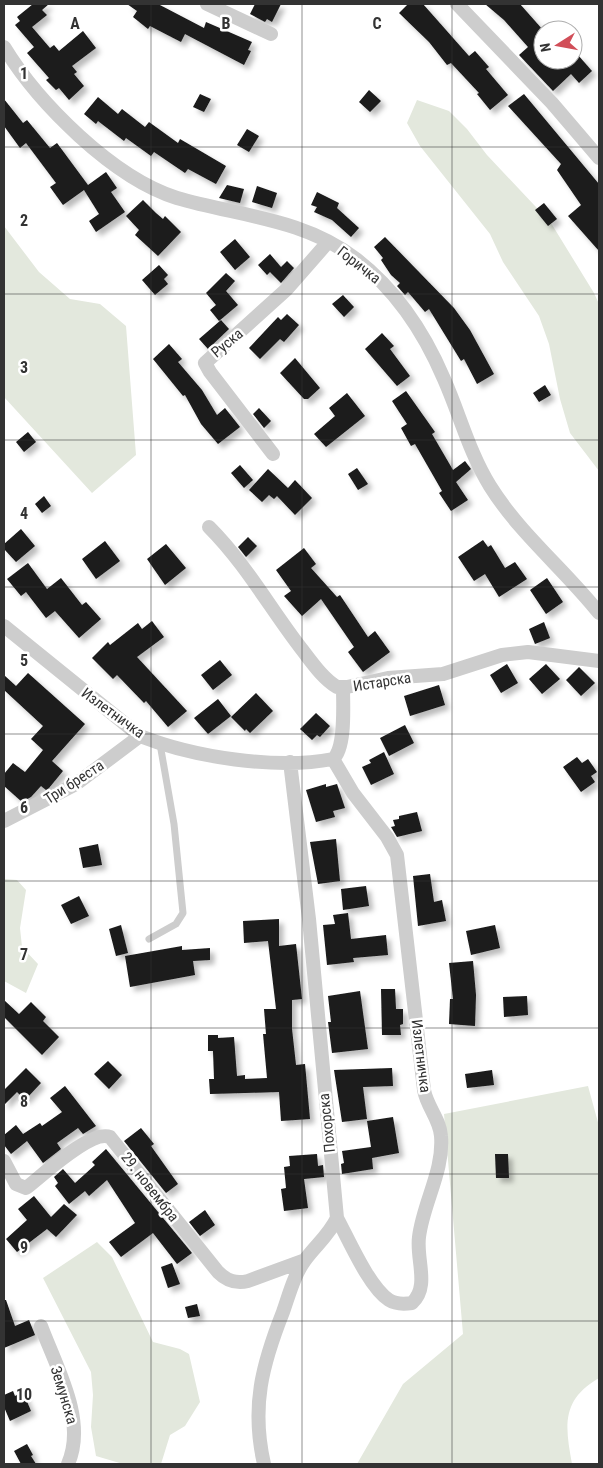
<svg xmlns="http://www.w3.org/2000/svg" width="603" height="1468" font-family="'Roboto Condensed',sans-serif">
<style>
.green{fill:#e3e8dd}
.building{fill:#1a1a1a;filter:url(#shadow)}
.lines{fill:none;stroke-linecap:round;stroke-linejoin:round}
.service{stroke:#cdcdcd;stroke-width:7}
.minor{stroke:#cdcdcd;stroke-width:14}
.grid{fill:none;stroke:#333;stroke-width:1;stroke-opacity:0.55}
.labels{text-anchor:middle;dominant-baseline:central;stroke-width:5;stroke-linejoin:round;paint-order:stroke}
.street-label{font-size:15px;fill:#333;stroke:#fff}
.grid-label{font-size:16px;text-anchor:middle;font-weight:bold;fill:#333;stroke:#fff;stroke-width:5;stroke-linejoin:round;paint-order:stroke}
</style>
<defs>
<filter id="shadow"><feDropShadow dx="4.5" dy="4.5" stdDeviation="2.5" flood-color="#0004"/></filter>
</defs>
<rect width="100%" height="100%" fill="#fff"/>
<!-- green -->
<path class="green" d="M417,100L449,111L467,129L487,155L551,223L594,293L599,304V471L570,433L560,399L549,344L539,316L503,262L490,234L420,146L407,123Z
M4,226L39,272L70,299L100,304L126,326L136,455L92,493L4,397Z
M4,879L17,880L26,890L20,928L22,947L38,964L26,993L4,981Z
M588,1086L599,1126V1378C561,1400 565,1426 572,1464H357L403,1384L463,1334L444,1114Z
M97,1242L112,1257L153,1342L180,1349L189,1354L200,1402L185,1426L170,1435L161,1464H123L96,1456L91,1427L93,1395L91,1372L43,1278Z"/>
<!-- building -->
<path class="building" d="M33,4H49L42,10L47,15L32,27L50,48L54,45L59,51L83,31L96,48L72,66L77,72L74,74L84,86L69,100L59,88L56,90L46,80L49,78L27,53L34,47L15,25L20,21L17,17Z
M127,4H158L204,28L206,22L252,42L248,50L251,51L244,65L185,34L181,42L150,26L148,29L133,17L137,11Z
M255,4H281L272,22L267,19L265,22L250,14Z
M408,4H423L469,56L475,51L489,67L486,69L508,95L490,110L477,94L479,93L451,63L447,65L429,42L399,13Z
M485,4H520L543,30V60H573L578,55L592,71L579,83L571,74L553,91L519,55L528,47L504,20Z
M369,90L381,101L370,112L359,102Z
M200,94L211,99L204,112L193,107Z
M524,94L599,184V251L568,216L581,205L557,170L561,164L508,106Z
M98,97L118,114L122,109L145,127L149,122L178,143L180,139L226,166L216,184L188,169L185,173L154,152L151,156L126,138L124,141L98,121L96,124L84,114Z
M4,99L23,123L27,120L50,148L57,143L88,185L106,172L117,188L111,192L125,212L96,232L89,221L99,214L84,190L63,205L50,187L56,183L26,143L20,148L4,126Z
M247,129L259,136L249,152L237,145Z
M227,185L244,189L240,203L219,198Z
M257,186L277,193L272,208L252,202Z
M317,192L339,203L337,208L359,228L351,237L332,220L314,212L317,207L311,205Z
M143,200L156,213L163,219L165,216L181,232L158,256L135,235L139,230L126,216Z
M544,203L557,219L548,226L535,210Z
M385,237L454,308L470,330L494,374L477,384L464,359L461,361L429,309L425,312L408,292L405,295L397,286L400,283L391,275L381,260L383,258L374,247Z
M235,239L250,257L235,270L220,252Z
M270,254L281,267L287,261L294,268L281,283L270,272L267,275L258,265Z
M159,265L168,275L164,279L168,284L155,295L142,280Z
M226,273L235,281L226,291L238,305L219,321L210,310L216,305L206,293Z
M343,295L354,307L344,317L332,304Z
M287,314L299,325L284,342L280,339L260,359L249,348L278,317L281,320Z
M221,320L229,329L208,349L199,339Z
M382,333L394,346L390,349L410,376L397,386L365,349Z
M169,344L182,359L178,362L202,390L217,415L225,408L240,427L218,444L201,424L185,395L183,396L153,359Z
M295,358L320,388L308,399H304L280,373Z
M545,385L551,395L539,402L533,393Z
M406,391L435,432L432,434L453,470L465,461L471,469L456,482L468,500L451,511L439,493L442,491L415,444L411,446L401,428L407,424L392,401Z
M347,393L365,416L326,447L314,434L335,416L329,408Z
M259,408L271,421L264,428L253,414Z
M28,432L36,442L24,452L16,442Z
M240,465L253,480L244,488L231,473Z
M357,468L368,484L358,490L348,474Z
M268,469L288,488L295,480L312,498L295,515L277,496L274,499L269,495L262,502L249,490Z
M44,496L51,506L42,513L35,504Z
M21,529L35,546L16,562L4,549V544Z
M248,537L257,546L246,557L238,547Z
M483,540L488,547L491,545L505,568L515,562L527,579L499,597L485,574L474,581L458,557Z
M105,541L120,561L96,579L82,559Z
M166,544L186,568L165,585L147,559Z
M304,548L316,564L311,568L337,597L340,595L368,637L375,631L390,652L363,672L348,652L354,647L321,599L302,616L284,596L291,591L276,570Z
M28,563L47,589L61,578L82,605L86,602L101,619L79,638L55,611L46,618L26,592L21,596L7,579Z
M547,578L563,602L546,614L530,590Z
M152,621L164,637L137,657L187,711L168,727L146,701L144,703L117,675L113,679L92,658L108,642L110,645L138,623L142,629Z
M544,622L550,638L535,644L529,629Z
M220,660L232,675L213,690L201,675Z
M507,664L518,683L501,693L490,675Z
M546,664L560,679L542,694L529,679Z
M579,667L595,683L581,696L566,680Z
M28,673L85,724L52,761L63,771L49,788L46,790L41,786L31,797L22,802L4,786V774L13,763L25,772L43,750L31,739L43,726L4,690V675L16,686Z
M439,685L445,705L410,716L404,696Z
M256,693L273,711L250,733L246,729L245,731L231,717Z
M218,699L231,716L208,734L194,718Z
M316,713L330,726L320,737L317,735L312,740L300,729Z
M405,725L414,743L389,756L380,738Z
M384,752L394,774L371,785L362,767L371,763L369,760Z
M577,757L582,763L588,759L597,772L591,776L595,782L581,792L563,767Z
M326,784V787L337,784L345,808L333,811L335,817L316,822L306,790Z
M417,812L422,831L397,837L391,827L395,826L393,820L399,819V816Z
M336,839L340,881L318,884L310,842Z
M98,844L102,865L83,868L79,848Z
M430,874L434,902L442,900L446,921L418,926L413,876Z
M366,886L369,906L343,910L341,889Z
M79,896L89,916L71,924L61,905Z
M348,913L351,939L386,935L388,955L353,958L354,962L327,965L323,925L335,924L333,915Z
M279,919V946L296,944L302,999L292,1000V1029L296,1065L305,1064L310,1119L281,1121L279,1092L210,1094L209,1079H214L213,1051H208V1035H218V1038L234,1037L237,1076L245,1075V1079L267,1078L263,1034H266L264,1009H276L268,941L244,943L243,921Z
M121,925L128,953L116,956L109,929Z
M495,925L500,948L471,955L466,931Z
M182,946V950L210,948V960L193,961L195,975L130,987L125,956Z
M473,961L476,995L475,1026L449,1024L450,999H453L449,963Z
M381,989H395L396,1009H403V1024L400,1025L401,1035H382Z
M360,991L368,1049L332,1053L328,1022H331L328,996Z
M527,996L528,1015L504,1017L503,997Z
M4,1000L19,1014L31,1002L46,1017L43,1021L59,1037L42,1055L4,1017Z
M108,1061L122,1075L109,1089L94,1074Z
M26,1068L41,1083L25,1100L17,1092L4,1105V1090Z
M392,1068L393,1086L363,1087L367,1119L342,1122L334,1070Z
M492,1070L494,1085L467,1088L465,1074Z
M65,1086L96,1126L83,1134L78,1128L57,1143L61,1149L43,1163L27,1141L11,1154L4,1145V1135L16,1125L23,1134L40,1123L42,1126L62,1112L50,1098Z
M393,1117L399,1153L372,1158L373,1169L342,1174L341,1164L344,1163L342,1151L371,1147L367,1121Z
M141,1128L154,1144L151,1146L178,1184L166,1193L124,1141Z
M106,1149L192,1253L177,1264L153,1233L121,1257L109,1242L135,1223L107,1180L89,1196L85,1191L69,1204L55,1186L58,1183L54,1177L63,1169L75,1183L95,1165L92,1162Z
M317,1154L318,1166L323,1165L324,1177L304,1179L308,1208L284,1211L281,1189L286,1188L284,1167L290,1166L289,1156Z
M495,1154H508L509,1178H496Z
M34,1196L51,1217L64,1204L77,1215L56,1237L47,1229L17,1252L6,1239L27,1220L18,1209Z
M205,1210L215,1225L200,1236L189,1222Z
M172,1263L180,1284L168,1288L161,1267Z
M4,1300H6L15,1326L29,1320L35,1335L4,1348Z
M197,1304L200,1316L188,1318L185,1307Z
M13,1391L15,1396L23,1392L31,1411L10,1421L4,1407V1395Z
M27,1444L33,1455L31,1456L36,1464H21L14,1451Z"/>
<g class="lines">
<!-- service -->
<path class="service" d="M149,939L176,924L183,913L174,824L160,744"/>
<!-- minor -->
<path class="minor" d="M207,4L271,34
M457,4L552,103L599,158
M4,47C38,103 113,178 177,198C238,216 303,218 356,259C396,290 424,332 444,379C460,415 469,452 490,486C520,534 564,569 599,613
M273,454L210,372L205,363L287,289L328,242
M209,527C245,563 270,608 300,647C311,661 322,678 337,687H347L388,678L443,674L502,655L528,652L599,661
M4,626L140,736C193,757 276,770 333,759C346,748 343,705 343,688
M333,759L353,793L387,837L397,855L424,1090C427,1107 440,1119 441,1136C444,1171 423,1203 419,1237C416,1260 430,1286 412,1303C405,1304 395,1304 389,1300C369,1287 349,1240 337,1218
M4,821L76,784L140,736
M4,1161L16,1184L26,1188C42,1176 91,1129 110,1137L218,1272C227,1281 236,1284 248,1281L305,1260
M41,1326C57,1369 87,1420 68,1464
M264,1464C251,1407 262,1365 283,1312C289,1295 294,1275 305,1260C316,1245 329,1235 337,1218L309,919L290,762"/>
</g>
<!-- grid -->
<path class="grid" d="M151,4V1464M302,4V1464M452,4V1464M4,147H599M4,294H599M4,440H599M4,587H599M4,734H599M4,881H599M4,1028H599M4,1174H599M4,1321H599"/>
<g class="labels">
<!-- street labels -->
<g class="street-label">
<text transform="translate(359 265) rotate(38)">Горичка</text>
<text transform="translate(227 343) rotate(-40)">Руска</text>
<text transform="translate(382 682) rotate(-9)">Истарска</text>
<text transform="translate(113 713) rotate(36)">Излетничка</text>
<text transform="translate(74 782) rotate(-33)">Три бреста</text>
<text transform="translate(421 1056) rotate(83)">Излетничка</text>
<text transform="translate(327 1123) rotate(-96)">Похорска</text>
<text transform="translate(150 1187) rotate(52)">29. новембра</text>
<text transform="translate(64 1395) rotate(73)">Земунска</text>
</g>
</g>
<g class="grid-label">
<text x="75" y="29">A</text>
<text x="226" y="29">B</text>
<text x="377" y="29">C</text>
<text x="24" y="79">1</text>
<text x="24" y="226">2</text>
<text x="24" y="373">3</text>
<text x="24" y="519">4</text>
<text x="24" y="666">5</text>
<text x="24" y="813">6</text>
<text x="24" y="960">7</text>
<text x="24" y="1107">8</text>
<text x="24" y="1253">9</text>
<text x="24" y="1400">10</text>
</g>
<!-- border -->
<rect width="603" height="1468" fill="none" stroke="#333333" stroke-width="10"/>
<!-- north arrow -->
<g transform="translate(558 45) rotate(259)"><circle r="24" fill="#ffffff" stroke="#adadad"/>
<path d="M0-4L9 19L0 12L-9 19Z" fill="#d14e58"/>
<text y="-8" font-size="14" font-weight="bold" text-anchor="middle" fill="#333333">N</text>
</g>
</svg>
